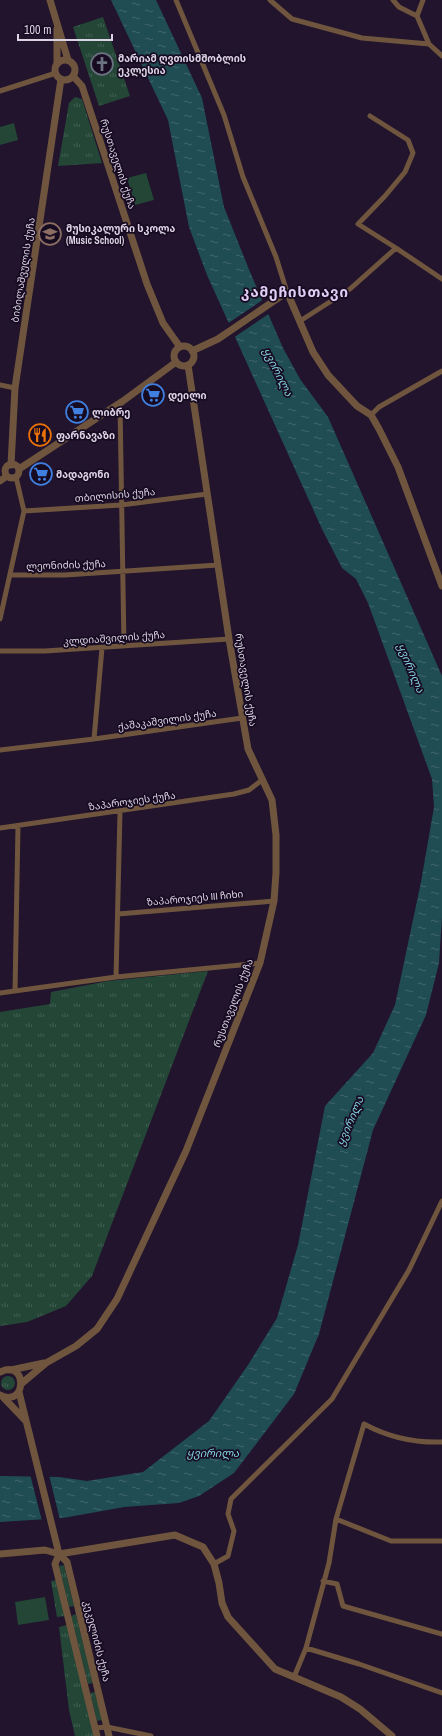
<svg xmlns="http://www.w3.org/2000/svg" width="442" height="1736" font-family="'Archivo Narrow','Noto Sans Georgian',sans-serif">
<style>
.grass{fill:url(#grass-tufts)}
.pitch{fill:#234636}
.water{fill:url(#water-ripples)}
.pier{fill:#21142c}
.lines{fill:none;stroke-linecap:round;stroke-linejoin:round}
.minor{stroke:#6f553e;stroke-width:5}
.tertiary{stroke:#6f553e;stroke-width:7}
.labels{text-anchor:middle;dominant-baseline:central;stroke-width:3.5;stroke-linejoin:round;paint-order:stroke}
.poi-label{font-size:10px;font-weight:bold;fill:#dcd4e5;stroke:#170b22;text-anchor:start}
.street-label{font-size:10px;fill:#dcd4e5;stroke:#170b22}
.water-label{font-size:11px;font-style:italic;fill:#82d2e0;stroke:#170b22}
.district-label{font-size:14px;font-weight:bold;letter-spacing:1px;fill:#e2cef7;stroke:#170b22}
</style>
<defs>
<pattern id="grass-tufts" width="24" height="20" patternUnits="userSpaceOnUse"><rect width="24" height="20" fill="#234636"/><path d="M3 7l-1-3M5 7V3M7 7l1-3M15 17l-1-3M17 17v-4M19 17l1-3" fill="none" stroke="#426053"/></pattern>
<pattern id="water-ripples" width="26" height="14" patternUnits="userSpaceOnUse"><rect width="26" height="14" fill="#204d54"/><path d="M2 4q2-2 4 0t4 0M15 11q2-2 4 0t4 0" fill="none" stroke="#40666c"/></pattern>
</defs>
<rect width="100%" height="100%" fill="#21142c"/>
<!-- grass -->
<path class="grass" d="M103,17L130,96L99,106L73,27Z
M75,97L82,99L102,163L58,166L69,103Z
M208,971L92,1276L66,1306L27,1322L0,1326V1012L50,1004L51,992L108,981Z
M1 1383a7 7 0 1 1 14 0a7 7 0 1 1-14 0Z
M64,1565L74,1606L69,1607L59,1566Z
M57,1580L65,1616L57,1617L51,1581Z
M76,1614L93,1683L88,1684L71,1616Z
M67,1625L94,1736H75L69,1710L59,1627Z
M95,1692L102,1720L97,1721L90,1693Z"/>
<!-- pitch -->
<path class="pitch" d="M14,123L18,140L0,145V127Z
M146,173L154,200L135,205L127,178Z
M45,1597L49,1620L18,1625L15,1602Z"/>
<!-- water -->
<path class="water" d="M111,0H156L202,98L224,207L250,272L283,348L300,379L328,417L442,676V917L439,963L426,1015L373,1130L319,1334L294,1394L234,1473L199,1496L179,1503L124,1507L63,1518L0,1522V1476L59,1477L87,1481L143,1472L209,1421L248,1365L277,1318L298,1245L325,1106L373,1053L395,1005L421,882L434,807L432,779L368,603L356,579L342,568L322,529L207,275L189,227L168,120Z"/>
<!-- pier -->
<path class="pier" d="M264,299L270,313L233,338L227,324Z
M30,1474L49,1475L60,1520L42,1521Z"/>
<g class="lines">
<!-- minor -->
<path class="minor" d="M176,0L224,115L243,177L276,257L287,292
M270,0L292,19L362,38L429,44L442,56
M393,0L399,7L417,16L429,44
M417,16L423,0
M0,91L56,73
M370,116L408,140L413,153L405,172L385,196L358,224L396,248
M300,321L350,289L396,248L442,279
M0,385L15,388
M120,404L124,646
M371,415L379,407L442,371
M24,511L121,505L207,494
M11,575H65L218,565
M0,619L24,511L16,477
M0,651H45L229,639
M94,739L102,648
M0,750L94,739L242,718
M0,828L234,794L249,790L262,780
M118,914L274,901
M116,977L120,812
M15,991L18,826
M0,993L116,977L260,963
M336,1519L391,1541H442
M214,1564L228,1556L234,1531L228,1514L231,1499L332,1399L409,1270L442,1201
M323,1581L337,1584L343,1606L442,1634
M306,1648L359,1664L442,1693
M294,1677L306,1648L329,1563L336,1519L364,1424C388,1437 415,1443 442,1442
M95,1728L107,1727L151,1736"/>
<!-- tertiary -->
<path class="tertiary" d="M50,0L68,60
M57,29V64
M55 70a10 10 0 1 1 20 0a10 10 0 1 1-20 0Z
M73,76L82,86L147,284L163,323L180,347
M174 356a10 10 0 1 1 20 0a10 10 0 1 1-20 0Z
M192,351L218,339L287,292L313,352L328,375L357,406L371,415L379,429L398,467L442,586
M5 471a7 7 0 1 1 14 0a7 7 0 1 1-14 0Z
M11,465L15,388L61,79
M19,469L123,401L176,362
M0,481L7,476
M11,1370L44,1363
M0,1372C28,1358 27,1409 0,1395
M21,1384L46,1363L76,1346L97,1329L117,1299L186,1151L260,963L274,901L276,873V835L272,800L248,749L229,639L188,365
M19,1392L59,1554L67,1562L109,1736
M3,1397L25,1420
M0,1554L45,1550L59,1554L175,1535L203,1547L214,1564L219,1583L222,1603L228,1617L275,1669L341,1697L360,1709L392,1736
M59,1554L55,1564L97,1736"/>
</g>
<!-- icons -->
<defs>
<g id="church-ring" transform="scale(1.15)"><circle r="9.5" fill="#170b22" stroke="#6b7280" stroke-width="1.5"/><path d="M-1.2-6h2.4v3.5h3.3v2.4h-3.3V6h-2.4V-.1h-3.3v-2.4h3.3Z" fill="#6b7280"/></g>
<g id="school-ring" transform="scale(1.15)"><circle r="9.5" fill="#170b22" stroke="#8d6e63" stroke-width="1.5"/><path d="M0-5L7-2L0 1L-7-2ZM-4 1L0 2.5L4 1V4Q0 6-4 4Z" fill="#8d6e63"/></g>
<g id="supermarket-ring" transform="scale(1.15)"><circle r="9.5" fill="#170b22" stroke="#3f7fe0" stroke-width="1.5"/><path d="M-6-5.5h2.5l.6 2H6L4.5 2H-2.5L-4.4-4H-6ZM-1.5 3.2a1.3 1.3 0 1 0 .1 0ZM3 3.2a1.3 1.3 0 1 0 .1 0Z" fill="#3f7fe0"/></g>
<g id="restaurant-ring" transform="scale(1.15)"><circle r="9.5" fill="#170b22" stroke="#e8710a" stroke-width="1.5"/><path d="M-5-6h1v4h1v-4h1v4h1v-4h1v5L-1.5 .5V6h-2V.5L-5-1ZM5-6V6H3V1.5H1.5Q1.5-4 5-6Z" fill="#e8710a"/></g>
</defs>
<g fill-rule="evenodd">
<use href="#church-ring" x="102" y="64"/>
<use href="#school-ring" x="50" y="234"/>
<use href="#supermarket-ring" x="153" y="395"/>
<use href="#supermarket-ring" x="77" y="412"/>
<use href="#restaurant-ring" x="40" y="435"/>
<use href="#supermarket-ring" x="41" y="474"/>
</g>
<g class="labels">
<!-- poi labels -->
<g class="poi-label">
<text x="118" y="58">მარიამ ღვთისმშობლის<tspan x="118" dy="12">ეკლესია</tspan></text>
<text x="66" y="228">მუსიკალური სკოლა<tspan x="66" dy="12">(Music School)</tspan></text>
<text x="168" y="395">დეილი</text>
<text x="92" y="412">ლიბრე</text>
<text x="56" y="435">ფარნავაზი</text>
<text x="56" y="474">მადაგონი</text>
</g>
<!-- street labels -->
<g class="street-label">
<text transform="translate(118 164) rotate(72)">რუსთაველის ქუჩა</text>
<text transform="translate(23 270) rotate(-81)">ბიბილაშვულის ქუჩა</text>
<text transform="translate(115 495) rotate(-5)">თბილისის ქუჩა</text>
<text transform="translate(66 565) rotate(-2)">ლეონიძის ქუჩა</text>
<text transform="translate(114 638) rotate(-4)">კლდიაშვილის ქუჩა</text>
<text transform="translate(246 680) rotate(81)">რუსთაველის ქუჩა</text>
<text transform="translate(167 720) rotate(-8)">ქაშაკაშვილის ქუჩა</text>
<text transform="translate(132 801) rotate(-8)">ზაპაროჯიეს ქუჩა</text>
<text transform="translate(195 898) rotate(-5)">ზაპაროჯიეს III ჩიხი</text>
<text transform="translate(233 1003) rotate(-69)">რუსთაველის ქუჩა</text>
<text transform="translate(97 1641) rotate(76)">კეკელიძის ქუჩა</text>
</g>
<!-- water labels -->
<g class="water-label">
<text transform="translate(278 372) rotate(63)">ყვირილა</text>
<text transform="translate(411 668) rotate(67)">ყვირილა</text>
<text transform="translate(350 1121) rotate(-67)">ყვირილა</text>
<text x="213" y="1453">ყვირილა</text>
</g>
<!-- district labels -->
<g class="district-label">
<text x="295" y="292">კამეჩისთავი</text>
</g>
</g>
<!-- scale -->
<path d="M18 34v6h94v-6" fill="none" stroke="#dcd4e5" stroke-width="2"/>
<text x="24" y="34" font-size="12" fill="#dcd4e5" stroke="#170b22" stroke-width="3" paint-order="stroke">100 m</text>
</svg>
